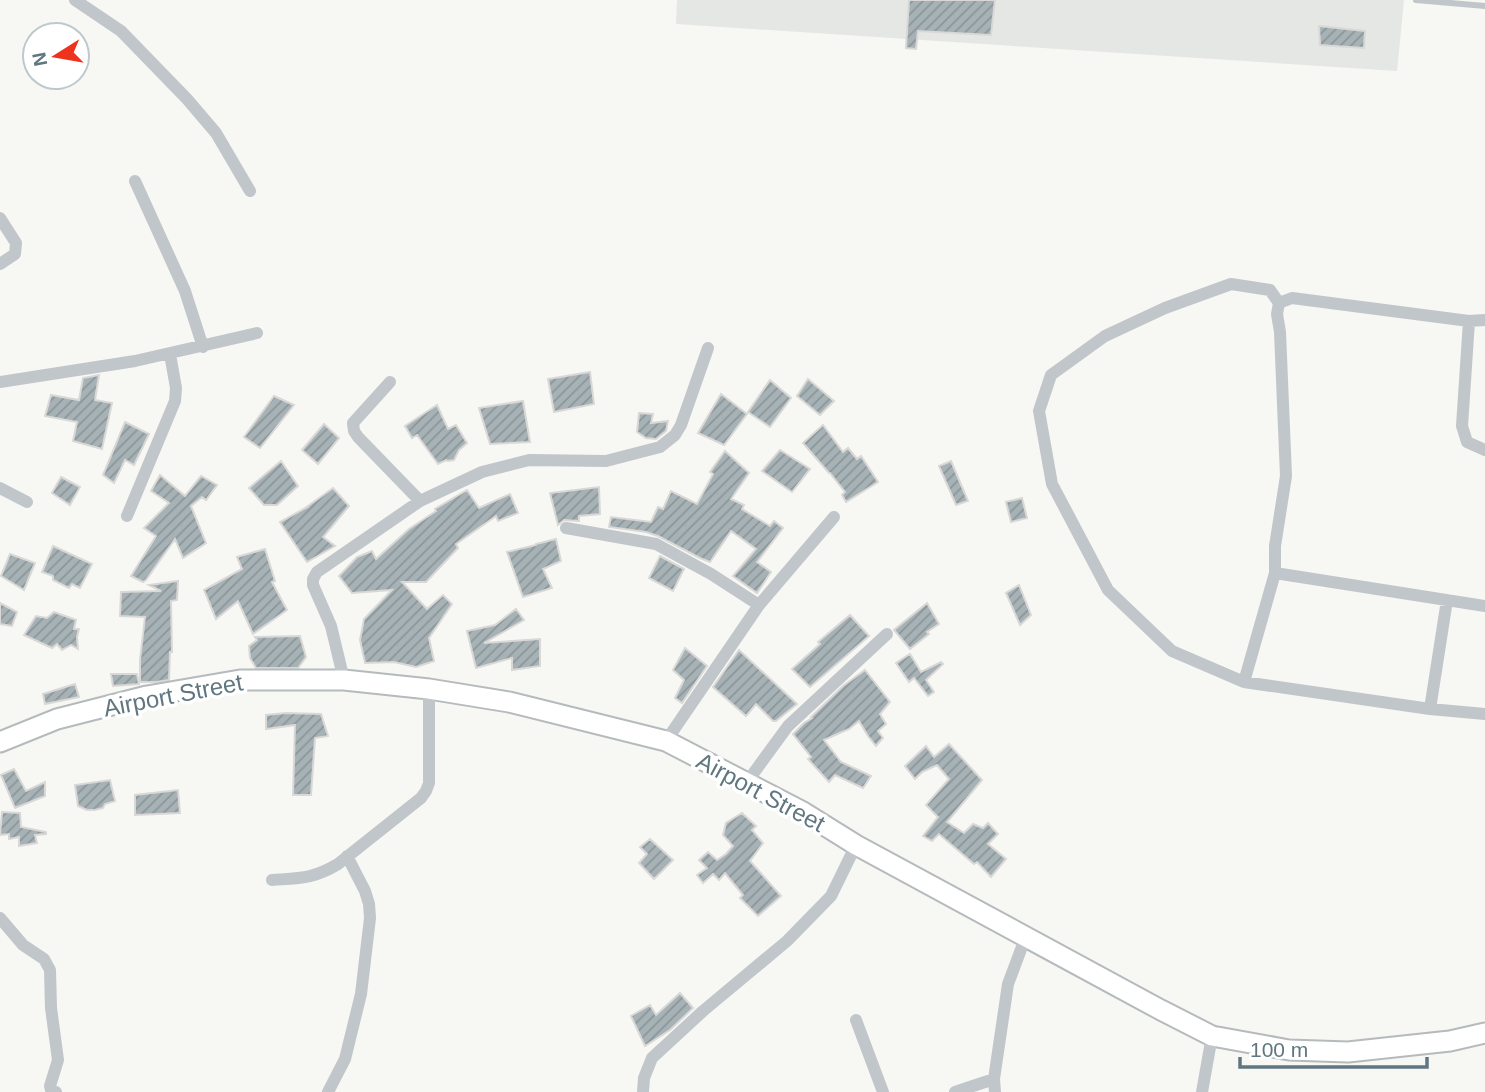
<svg xmlns="http://www.w3.org/2000/svg" width="1485" height="1092" font-family="Helvetica,sans-serif">
<style>
.built{fill:#e5e7e5}
.building{fill:url(#building-hatch);stroke:#d9d8d6;stroke-width:2}
.lines{fill:none;stroke-linecap:round;stroke-linejoin:round}
.trunk-casing{stroke:#b5babd;stroke-width:23}
.service{stroke:#c0c6c9;stroke-width:6}
.minor{stroke:#c0c6c9;stroke-width:12}
.trunk{stroke:#fff;stroke-width:19}
.labels{text-anchor:middle;dominant-baseline:central;stroke-width:7;stroke-linejoin:round;paint-order:stroke}
.street-label{font-size:24px;fill:#607781;stroke:#fff}
</style>
<defs>
<pattern id="building-hatch" width="6" height="6" patternUnits="userSpaceOnUse" patternTransform="scale(1.75)"><rect width="6" height="6" fill="#a6b2b6"/><path d="M-1 1l2-2M0 6l6-6M5 7l2-2" fill="none" stroke="#8b9699"/></pattern>
</defs>
<rect width="100%" height="100%" fill="#f7f7f4"/>
<!-- built -->
<path class="built" d="M677,0H1404L1397,71L676,24Z"/>
<!-- building -->
<path class="building" d="M909,0H995L991,35L918,31L916,49L906,48Z
M1319,26L1365,31L1364,48L1320,45Z
M590,372L594,404L554,412L548,379Z
M99,375L95,400L112,403L102,449L73,441L77,422L45,416L51,395L79,400L83,378Z
M808,379L834,401L820,415L797,396Z
M770,380L791,398L770,427L748,412Z
M721,394L747,414L724,445L698,433Z
M274,396L294,405L260,448L244,437Z
M523,401L530,442L490,444L479,408Z
M437,405L448,429L456,425L467,443L459,450L454,460L448,461L446,460L438,464L417,435L412,438L405,426Z
M639,413L653,414L651,423L668,421L666,431L656,439L646,438L637,432Z
M125,422L149,434L134,465L125,460L114,483L103,475Z
M324,424L339,438L318,464L302,450Z
M823,425L843,452L848,448L857,459L861,456L878,482L846,502L842,495L845,492L830,473H829L803,443Z
M780,450L810,469L792,492L762,471Z
M725,451L749,473L731,499L744,505L742,509L770,526L774,521L783,528L757,562L771,572L757,593L733,576L756,549L731,531L710,562L700,558L658,536L646,532L609,527L611,517L651,522L658,507L663,509L671,491L697,504L713,474L710,472Z
M281,461L298,486L277,505H264L249,488Z
M951,461L968,501L956,505L939,466Z
M160,475L185,496L201,476L217,485L206,500L202,497L191,506L206,543L183,558L175,539L146,580L143,582L131,576L156,536L144,528L169,503L151,491Z
M61,477L80,487L70,505L52,493Z
M599,487L600,514L579,516V521L564,520L558,525L550,493Z
M333,488L349,506L323,537L335,546L307,562L280,522L309,506H308Z
M467,490L479,508L510,494L518,513L498,521L496,516L456,544L458,548L426,582H402L427,609L443,595L452,604L429,638L434,661L416,667L394,662L365,663L360,640L364,619L392,590L352,593L339,576L357,557L372,551L376,559L409,529L436,511L435,509Z
M1022,498L1027,518L1011,522L1006,502Z
M556,539L561,561L543,569L552,588L523,597L507,552L536,545V544Z
M53,546L92,564L80,588L72,584L69,588L53,580V576L42,572Z
M265,549L275,581L272,582L287,610L253,634L238,601L216,619L204,590L242,569L237,557Z
M10,554L35,563L24,590L1,576Z
M660,556L684,569L673,591L649,578Z
M178,581L177,600L171,601L172,652H170L169,680L156,682H140V660L145,617L120,616L121,592L161,591L149,585Z
M1019,585L1031,615L1020,625L1006,593Z
M0,603L17,612L12,626L0,624Z
M927,603L939,624L927,632L929,634L910,649L894,630Z
M516,609L524,620L484,643L540,639V666L512,670V658L476,668L467,631L495,625Z
M54,612L76,620L74,629H79L77,637L78,649L71,645L62,650L57,644L52,648L24,635L36,616L47,618Z
M850,615L869,636L810,687L792,669L820,644L818,642Z
M300,636L306,657L298,668H256L250,658L249,646L257,640L255,637Z
M685,648L707,666L682,703L675,698L684,680L673,670Z
M739,650L797,704L776,721H773L756,704L746,716L713,687Z
M910,654L921,672L941,662L943,664L926,680L934,692L928,696L914,678L909,682L896,663Z
M865,670L890,702L880,714L886,724L878,731L883,738L876,746L868,736L859,721L849,729L824,740L841,762L871,776L863,788L835,775L829,782L808,759L811,757L793,734L804,723L812,718L811,717L843,686Z
M111,674H137L139,684L113,686Z
M75,684L79,697L45,704L43,694Z
M286,713L321,714L328,736L315,738L311,795H293L295,725L266,729V715Z
M949,744L982,780L947,822L964,833L973,824L983,828L988,823L998,834L988,844L1006,859L991,877L977,862L974,864L939,834L932,841L923,836L938,817L926,805L949,779L937,765L922,772L915,779L905,766L926,746L934,757Z
M14,769L26,791L45,782V796L15,808L1,775Z
M110,780L115,801L105,804L103,808L95,810H87L78,806L75,785Z
M178,790L180,813L135,815V795Z
M2,812L20,813L21,827L46,832V834L35,835L37,843L19,846V837L9,839V834L0,835Z
M742,813L756,826L752,830L763,843L750,861L781,896L758,916L740,898L743,895L725,873L719,880L713,874L703,883L697,875L707,868L699,860L708,852L717,860L726,854L733,846L723,835L726,823Z
M650,839L673,860L654,879L639,863L647,854L640,847Z
M680,993L693,1008L670,1030L645,1046L631,1016L650,1005L656,1015Z"/>
<g class="lines">
<!-- trunk casing -->
<g class="trunk-casing">
<path id="trunk" d="M0,742L57,719L147,696L240,680H344L429,689L509,702L666,741L803,812L856,845L1161,1010L1212,1036L1289,1050L1348,1052L1450,1041L1485,1033"/>
</g>
<!-- service -->
<path class="service" d="M1416,0L1485,6"/>
<!-- minor -->
<path class="minor" d="M75,0L121,31L187,99L216,133L250,191
M135,181L185,291L203,347
M0,218L16,243L15,254L0,264
M1279,303L1292,298L1469,321L1485,320
M1469,321L1462,426L1467,442L1485,450
M0,382L135,361L257,333
M390,382L353,423L354,431L358,437L420,501
M0,488L27,502
M127,516L175,401L176,388L170,354
M566,528L656,544L711,574L759,605
M1275,573L1485,606
M344,680L331,626L313,585V579L317,572L420,501L482,472L529,460L606,461L660,447L675,435L681,425L708,348
M1244,682L1275,573V546L1286,476L1280,332L1277,314L1279,303L1270,290L1231,284L1165,308L1105,336L1051,375L1039,411L1052,484L1108,590L1172,651L1244,682L1430,709L1485,714
M1430,709L1447,600
M666,741L759,605L834,517
M747,782L788,726L887,634
M272,880C300,878 313,879 338,864L421,798L426,791L429,783V689
M0,918L23,945L44,959L50,970L51,1008L58,1060L50,1086L51,1090L56,1092
M856,1020L883,1092
M328,1092L345,1059L361,994L370,918L369,904L365,891L347,856
M643,1092L644,1078L652,1058L703,1011L787,941L831,896L856,845
M955,1092L994,1079
M995,1092L994,1079L1008,984L1026,936
M1202,1092L1212,1036"/>
<!-- trunk -->
<use href="#trunk" class="trunk"/>
</g>
<g class="labels">
<!-- street labels -->
<g class="street-label">
<text transform="translate(173 695) rotate(-11)">Airport Street</text>
<text transform="translate(761 792) rotate(28)">Airport Street</text>
</g>
</g>
<!-- north arrow -->
<g transform="translate(56 56) rotate(259)"><circle r="33" fill="#ffffff" stroke="#bfc9cd" stroke-width="2"/>
<path d="M0-5L12 26L0 18L-12 26Z" fill="#ee321d"/>
<text y="-10" font-size="19" font-weight="bold" text-anchor="middle" fill="#607781">N</text>
</g>
<!-- scale -->
<path d="M1240 1057v10h187v-10" fill="none" stroke="#607781" stroke-width="3.5"/>
<text x="1250" y="1057" font-size="21" fill="#607781" stroke="#ffffff" stroke-width="5" paint-order="stroke">100 m</text>
</svg>
